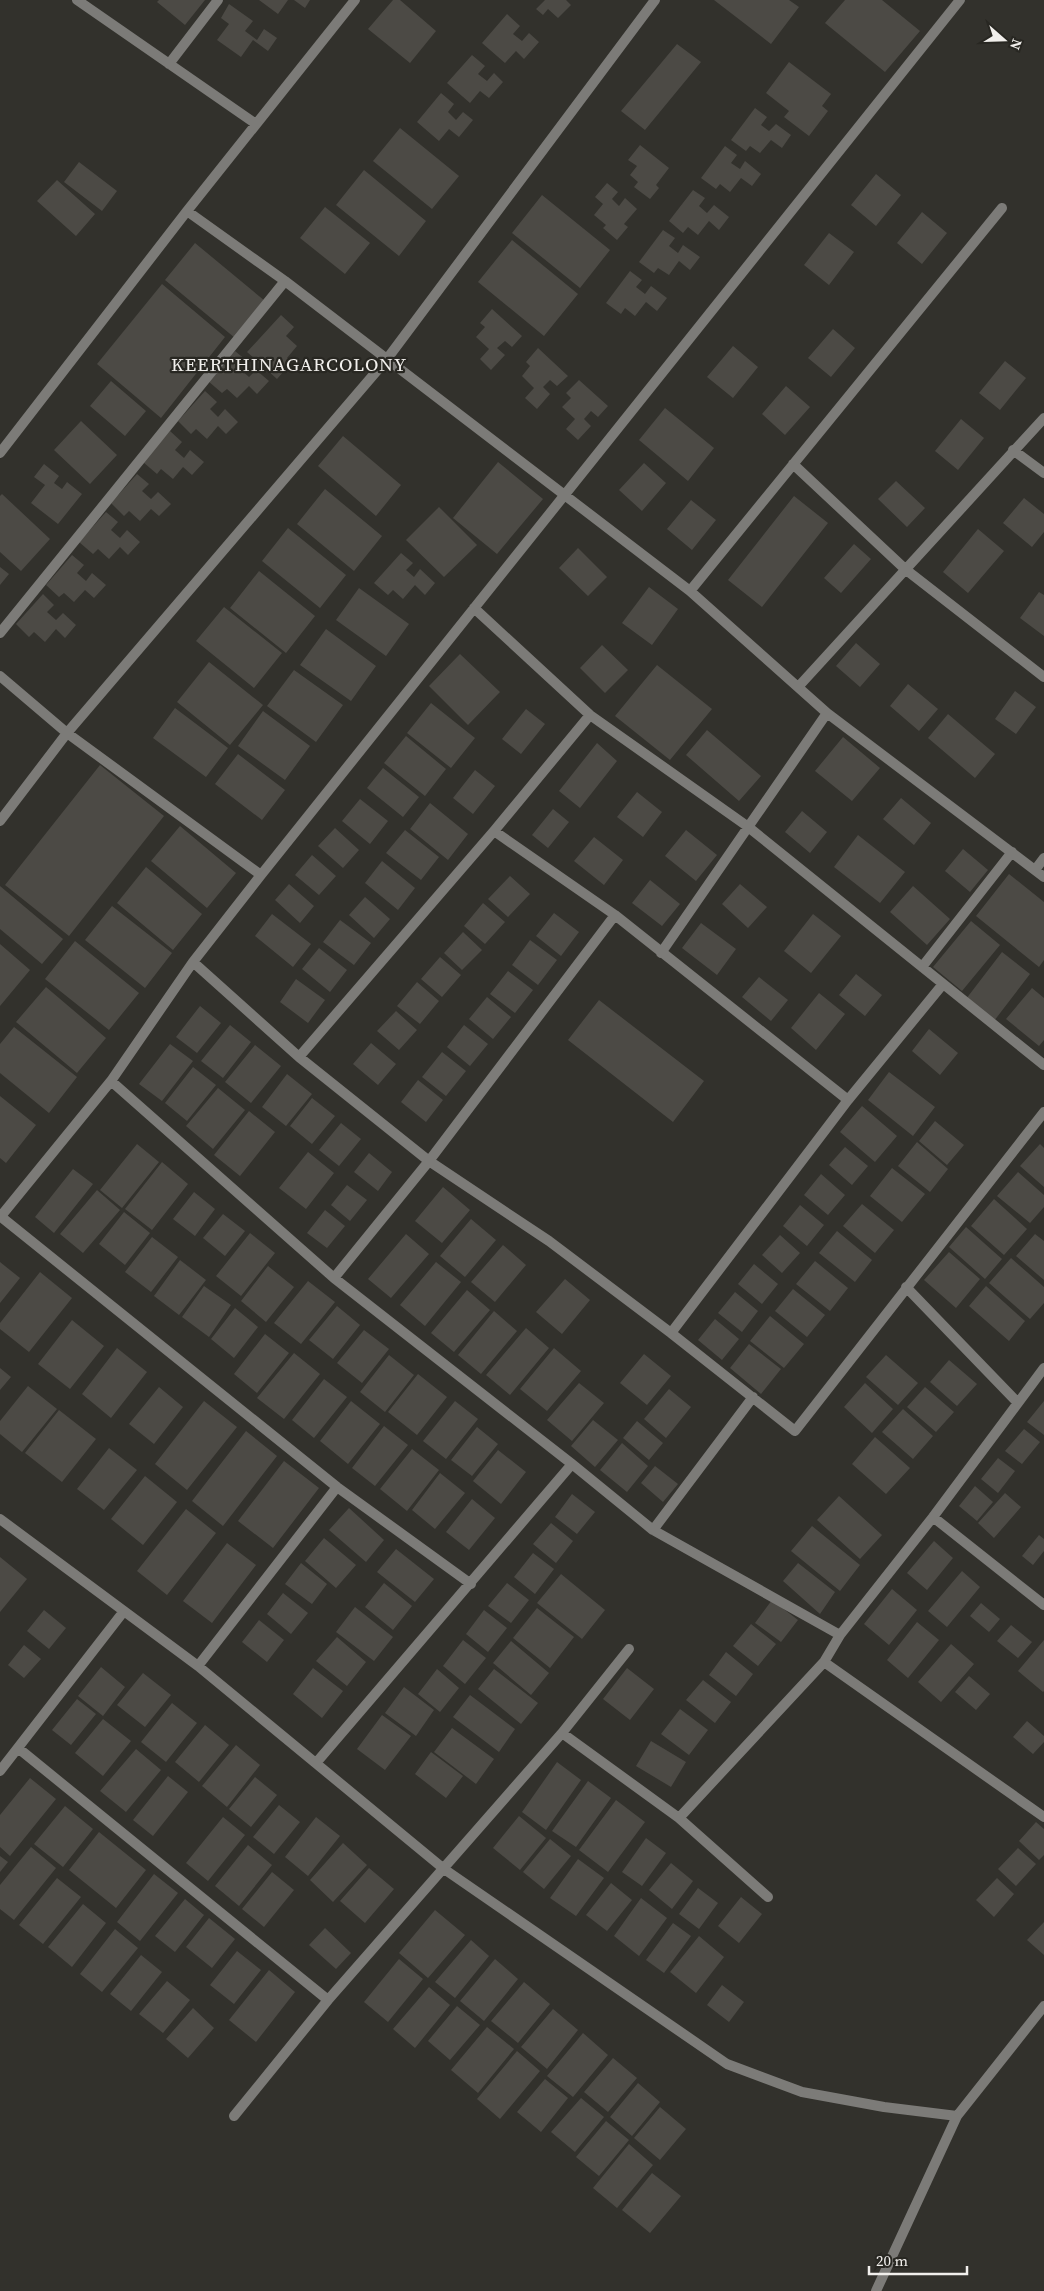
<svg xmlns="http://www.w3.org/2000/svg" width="1044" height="2291" font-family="'Source Serif 4',serif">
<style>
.building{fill:#4c4a45}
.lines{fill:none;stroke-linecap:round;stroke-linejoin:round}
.minor{stroke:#7c7b78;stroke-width:10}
.labels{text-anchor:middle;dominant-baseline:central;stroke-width:4.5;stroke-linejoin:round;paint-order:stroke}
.neighbourhood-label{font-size:19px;letter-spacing:1px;fill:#f1efec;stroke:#282722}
</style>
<rect width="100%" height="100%" fill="#32312c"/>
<!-- building -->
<path class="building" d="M159,0H205L185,25L157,2Z
M259,0H288L278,14Z
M294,0H310L305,8Z
M393,0H400L436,31L410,63L368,29Z
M545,0H566L571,5L558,18L548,9L543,15L536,9Z
M714,0H789L799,7L771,44Z
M845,0H882L920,31L885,72L825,23Z
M229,4L253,21L245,31L257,40L264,29L277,38L268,51L253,40L241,57L217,40L229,24L221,18Z
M507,14L520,26L513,34L522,41L529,33L539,42L524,59L516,51L505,63L482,43Z
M677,44L701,62L645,130L621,111Z
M472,55L485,66L478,74L487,81L494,73L503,82L489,98L480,91L470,103L447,83Z
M789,62L831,94L822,106L828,111L809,136L784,117L789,111L766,93Z
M441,93L454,104L448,112L456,120L463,112L473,120L459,137L449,129L439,141L417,122Z
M755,108L767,117L761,125L769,131L776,124L791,135L782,148L771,140L760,153L750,146L746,151L731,140Z
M400,128L459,176L432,209L373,161Z
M640,145L669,168L656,185L659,188L650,199L634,187L638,182L630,175L637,166L628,160Z
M725,146L737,155L731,163L740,169L745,161L761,174L752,186L741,178L730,192L720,184L716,189L701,178Z
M79,162L117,191L102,211L64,182Z
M364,170L426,221L399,256L336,205Z
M876,174L901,195L876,226L851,205Z
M57,180L95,214L76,236L37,201Z
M607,183L618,192L612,199L619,206L625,198L637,209L624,224L628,227L617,240L603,228L606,225L594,215L603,204L595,197Z
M693,190L705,198L699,206L707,213L714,205L729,217L719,230L709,221L698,235L688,227L683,233L669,221Z
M542,195L610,250L580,288L512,233Z
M325,207L370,243L345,274L300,238Z
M922,212L947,233L922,264L897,243Z
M663,230L675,238L669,246L678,253L683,245L700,257L690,270L679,261L669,275L658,268L654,273L639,262Z
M829,233L854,252L829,285L804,265Z
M512,240L578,294L544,336L478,282Z
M195,243L265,301L235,338L165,280Z
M630,271L642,280L636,287L645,294L651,286L667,298L657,311L646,302L635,316L625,308L621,314L606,303Z
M162,284L225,337L161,418L97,364Z
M492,309L522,336L512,347L505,341L497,348L505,355L491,370L480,359L489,349L476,337L485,327L480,323Z
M281,315L294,327L286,336L297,346L287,358L292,362L277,379L247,352Z
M833,329L855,348L831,377L808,358Z
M733,346L758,367L733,398L707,377Z
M538,348L568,376L557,386L550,380L543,387L550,394L537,409L525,398L534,388L522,376L530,366L526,362Z
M235,351L247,361L240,369L249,377L256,370L269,381L257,394L249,386L237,398L227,389L222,393L208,381Z
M1005,361L1026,378L1000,410L979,393Z
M579,380L608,406L598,417L591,411L584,419L591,426L578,440L566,429L575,419L562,407L571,398L566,393Z
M111,381L146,411L125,436L90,406Z
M786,386L810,407L785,435L762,414Z
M205,391L217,402L210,409L218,417L225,409L238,422L226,434L218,426L207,439L196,429L191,434L178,421Z
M665,408L714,448L688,481L639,440Z
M961,419L984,438L958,470L935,451Z
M81,421L117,455L90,484L54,450Z
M170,431L182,442L175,450L184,458L190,450L204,462L192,475L183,467L173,479L161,469L157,474L143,462Z
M343,436L401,485L376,516L318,466Z
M498,462L543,499L497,554L453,518Z
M644,463L666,483L642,511L619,490Z
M44,464L59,476L54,483L62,489L67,482L82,494L58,524L31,503L45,485L34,477Z
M137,474L149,484L142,491L151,499L158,492L171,504L159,516L151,509L140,521L129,511L124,516L111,503Z
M896,481L925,508L907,527L878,499Z
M325,489L382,536L354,571L297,524Z
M2,494L50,539L21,571L0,552V496Z
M794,496L828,523L762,607L728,580Z
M1024,498L1044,514V532L1032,547L1003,523Z
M691,500L716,520L692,550L667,529Z
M439,507L477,545L444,577L406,540Z
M106,512L118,522L111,530L120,538L127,530L140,542L128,555L120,547L109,559L98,549L93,554L79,542Z
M288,528L346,575L320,608L262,561Z
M978,529L1004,551L968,593L943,572Z
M854,544L871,559L841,593L824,578Z
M578,548L607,577L588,596L559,568Z
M401,553L413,563L406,570L414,577L420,569L435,583L425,595L415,585L403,599L393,590L388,595L374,583Z
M72,555L84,565L77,573L86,581L92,573L106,585L94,598L85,590L74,602L64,593L59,597L46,585Z
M0,567L9,574L0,585Z
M259,571L315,616L286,653L230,608Z
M649,587L678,609L652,645L622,623Z
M359,588L409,624L386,656L336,620Z
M1039,592L1044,595V636L1020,618Z
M43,594L54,605L47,612L56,620L63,613L76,625L65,638L56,629L45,642L34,632L29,637L16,624Z
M224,607L282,653L254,688L196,641Z
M326,629L376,666L351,701L300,665Z
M856,643L880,664L860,687L836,666Z
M602,645L628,670L605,693L580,668Z
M460,654L500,692L468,725L429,686Z
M209,662L263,705L230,745L177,702Z
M657,665L712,709L670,760L615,716Z
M294,670L343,705L316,742L267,706Z
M908,684L938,709L919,731L890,706Z
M1015,691L1036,707L1016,734L995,719Z
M431,703L475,738L451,768L407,733Z
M175,708L228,748L206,777L153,738Z
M526,709L545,724L521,754L502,739Z
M263,711L310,746L285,780L238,746Z
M948,714L995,754L975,778L928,738Z
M707,730L761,776L739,801L686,755Z
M406,736L446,769L425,796L384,763Z
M843,737L880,768L852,801L815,771Z
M597,743L617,761L580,808L559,791Z
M238,754L285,790L262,820L215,784Z
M100,765L164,816L69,936L5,885Z
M383,768L419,797L403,817L367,788Z
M475,770L495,786L473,814L453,798Z
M637,792L662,812L643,837L617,817Z
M901,798L931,823L914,845L883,819Z
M360,799L388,821L370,844L342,821Z
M430,803L468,834L448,860L410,829Z
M553,809L569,822L548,848L532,835Z
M802,811L827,832L810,853L785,832Z
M180,826L236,873L207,908L151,861Z
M335,828L359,850L343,868L318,846Z
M405,830L439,857L421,880L386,853Z
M686,830L717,855L696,881L665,856Z
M858,835L905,872L880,903L834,867Z
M594,837L623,860L604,885L574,861Z
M963,849L988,870L970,892L945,871Z
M312,855L336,876L319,895L295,875Z
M382,861L415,888L398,910L365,883Z
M146,867L202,914L173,950L117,903Z
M1009,874L1044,902V960L1039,967L976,916Z
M510,876L530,894L508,917L488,899Z
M650,880L680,904L662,926L632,903Z
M289,884L314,906L300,923L275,900Z
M740,884L767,907L748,928L722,904Z
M0,886L63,939L42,964L0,929Z
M913,886L950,919L927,945L890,912Z
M365,897L390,919L374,938L349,915Z
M483,903L505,922L485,944L464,926Z
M112,906L172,953L145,988L85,940Z
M554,913L579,932L561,956L536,936Z
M272,914L311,944L293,967L255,936Z
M813,914L841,936L811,973L784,951Z
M340,920L371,943L354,965L323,942Z
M971,921L1000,945L962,991L933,967Z
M701,923L736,949L717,975L682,948Z
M463,932L482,950L462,970L444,953Z
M530,940L557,960L538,985L512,965Z
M75,941L139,993L109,1030L45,979Z
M0,944L30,970L0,1006Z
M319,948L347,970L330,992L302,969Z
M1002,952L1030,974L994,1021L966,999Z
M440,957L461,975L442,997L421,979Z
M508,971L533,990L515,1013L490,994Z
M856,974L882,995L865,1016L839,995Z
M759,977L788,1000L771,1021L742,997Z
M296,979L325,1000L308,1023L280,1002Z
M417,982L439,1001L420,1024L397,1006Z
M46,987L106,1038L77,1073L16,1022Z
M1032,988L1044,998V1040L1039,1046L1006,1019Z
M819,993L845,1014L816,1050L791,1028Z
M487,997L511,1017L493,1039L469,1019Z
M599,1000L704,1081L673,1122L568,1040Z
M200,1006L221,1023L197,1053L176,1037Z
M396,1011L417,1030L399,1050L377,1031Z
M230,1025L251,1042L223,1078L201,1061Z
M464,1025L488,1044L470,1066L447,1047Z
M14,1027L77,1077L49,1113L0,1073V1044Z
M929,1029L958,1053L940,1075L912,1051Z
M371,1043L396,1064L378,1085L353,1064Z
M170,1044L193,1061L162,1101L139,1084Z
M255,1045L281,1066L251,1103L225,1082Z
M442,1052L466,1071L446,1096L422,1077Z
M193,1067L216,1085L187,1121L165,1103Z
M889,1072L935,1107L913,1136L868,1100Z
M287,1074L312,1094L286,1126L262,1107Z
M418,1080L443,1100L426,1122L401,1102Z
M218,1088L245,1110L213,1149L186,1126Z
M0,1096L36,1125L6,1163L0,1158Z
M312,1098L335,1116L312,1144L290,1126Z
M862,1106L897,1136L875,1162L840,1132Z
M249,1111L275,1132L240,1176L214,1155Z
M935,1121L964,1145L947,1165L919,1141Z
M341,1123L361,1139L339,1166L319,1150Z
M917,1142L948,1169L930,1192L898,1166Z
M137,1144L159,1162L122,1208L100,1190Z
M1040,1144L1044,1148V1187L1020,1166Z
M845,1147L868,1166L852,1185L829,1165Z
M308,1152L334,1173L306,1209L279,1188Z
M369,1153L392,1172L378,1191L354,1172Z
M162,1162L188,1184L152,1230L125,1209Z
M892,1168L925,1194L902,1222L870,1196Z
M73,1169L93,1184L54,1233L35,1217Z
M1018,1172L1044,1195V1207L1030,1223L997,1196Z
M821,1174L845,1195L828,1215L804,1195Z
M347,1185L367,1200L350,1221L331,1205Z
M443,1187L470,1210L442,1243L415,1221Z
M97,1190L120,1210L83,1253L60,1234Z
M194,1192L215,1209L195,1236L173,1219Z
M994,1199L1027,1229L1004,1255L971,1226Z
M862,1204L894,1230L875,1253L843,1226Z
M800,1205L824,1225L807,1246L783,1226Z
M325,1210L345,1226L327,1248L307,1233Z
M124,1212L150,1233L125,1265L99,1244Z
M223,1214L245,1231L225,1256L203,1238Z
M471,1219L496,1240L465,1277L440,1256Z
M966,1227L1002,1259L985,1279L949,1247Z
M837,1231L872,1260L855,1282L819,1253Z
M250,1233L275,1253L241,1296L216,1276Z
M406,1234L429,1254L391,1298L368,1279Z
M1035,1234L1044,1241V1280L1016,1256Z
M780,1235L800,1253L782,1273L762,1255Z
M152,1237L178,1257L151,1292L125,1272Z
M503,1245L526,1265L495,1302L471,1282Z
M949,1252L980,1279L956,1308L924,1280Z
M1011,1258L1044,1287V1303L1030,1319L989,1283Z
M180,1260L206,1280L179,1315L154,1296Z
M815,1261L848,1288L830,1311L796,1284Z
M0,1262L20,1278L0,1303Z
M436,1262L461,1282L425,1326L400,1305Z
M754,1264L778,1284L762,1304L738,1284Z
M268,1266L294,1287L266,1322L241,1301Z
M40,1272L72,1298L29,1352L0,1329V1323Z
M565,1279L590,1300L562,1334L536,1312Z
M308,1281L335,1302L301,1344L274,1323Z
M204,1286L231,1305L209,1337L182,1317Z
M986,1286L1025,1321L1009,1341L969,1306Z
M793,1289L825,1315L807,1337L775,1311Z
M467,1290L490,1310L454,1352L431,1333Z
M735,1292L758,1311L742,1332L718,1313Z
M337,1306L360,1325L333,1359L309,1340Z
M235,1308L258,1327L234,1358L211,1339Z
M494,1311L517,1331L481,1374L458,1355Z
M770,1316L804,1344L784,1368L750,1341Z
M715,1319L739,1339L722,1360L698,1340Z
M72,1320L104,1346L70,1389L38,1364Z
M526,1328L549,1348L510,1395L486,1375Z
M364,1330L389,1349L362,1383L337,1363Z
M265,1334L289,1353L257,1393L234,1374Z
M749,1344L781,1369L761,1394L730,1368Z
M117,1348L147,1372L111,1418L82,1394Z
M554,1348L581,1371L547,1411L520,1389Z
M294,1353L320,1374L284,1419L257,1398Z
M644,1354L671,1376L647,1405L620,1383Z
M389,1355L414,1375L385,1412L360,1392Z
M886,1355L918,1383L898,1405L866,1377Z
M949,1360L977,1384L957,1406L930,1382Z
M0,1368L11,1377L0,1390Z
M418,1374L447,1397L417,1435L388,1412Z
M324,1379L347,1397L314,1438L292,1420Z
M579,1383L604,1403L572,1441L547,1420Z
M865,1383L893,1409L872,1433L844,1407Z
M28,1386L57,1409L22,1452L0,1434V1421Z
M159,1387L183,1407L154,1444L129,1424Z
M925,1387L954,1412L936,1432L907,1407Z
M669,1389L691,1407L666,1438L644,1419Z
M204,1401L237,1427L187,1490L155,1464Z
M351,1401L380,1424L348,1464L320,1441Z
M455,1401L478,1419L446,1459L423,1441Z
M1044,1401V1435L1027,1422Z
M903,1409L933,1436L913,1459L882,1432Z
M59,1410L96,1439L62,1482L25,1453Z
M593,1420L618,1440L595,1467L571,1446Z
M637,1421L663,1443L649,1460L623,1438Z
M384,1426L408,1445L375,1486L352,1468Z
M477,1427L498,1444L472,1476L451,1460Z
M1024,1429L1040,1442L1022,1464L1005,1451Z
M246,1431L277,1456L223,1526L192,1501Z
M875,1437L910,1468L886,1494L852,1464Z
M622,1443L648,1466L627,1492L600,1470Z
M109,1448L137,1470L104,1510L77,1489Z
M412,1449L439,1470L407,1511L380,1489Z
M498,1450L526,1472L501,1504L473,1481Z
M998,1458L1015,1471L998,1493L981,1479Z
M284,1461L319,1488L273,1548L238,1521Z
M655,1466L678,1484L663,1502L641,1483Z
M440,1473L465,1493L435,1529L412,1510Z
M145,1476L177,1502L143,1545L111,1519Z
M975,1486L993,1502L977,1521L959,1506Z
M1005,1493L1021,1507L994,1538L978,1523Z
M572,1494L595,1512L577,1534L555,1517Z
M839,1496L882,1535L860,1559L817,1520Z
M472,1499L495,1518L469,1550L446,1532Z
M349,1508L384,1540L366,1562L329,1530Z
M186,1509L216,1533L167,1595L137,1571Z
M551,1523L573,1541L556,1563L533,1544Z
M812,1526L860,1565L840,1591L791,1551Z
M1039,1535L1044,1539V1551L1033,1565L1022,1556Z
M324,1538L356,1565L336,1588L305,1561Z
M934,1541L953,1558L927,1590L907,1573Z
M227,1543L256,1565L212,1623L183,1601Z
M396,1549L434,1579L415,1602L377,1572Z
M533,1553L554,1569L535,1594L514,1577Z
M0,1557L27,1579L0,1612Z
M301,1563L327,1584L312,1604L285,1584Z
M798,1563L835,1592L820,1614L783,1581Z
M962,1571L980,1587L947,1627L928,1611Z
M561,1574L605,1610L582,1639L537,1603Z
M384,1583L412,1606L393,1630L365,1607Z
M507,1583L529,1600L511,1623L488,1606Z
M892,1589L917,1610L889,1645L864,1624Z
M283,1593L308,1613L291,1634L267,1614Z
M772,1600L798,1620L781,1642L755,1623Z
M981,1603L1000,1619L989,1632L970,1616Z
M355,1607L393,1637L374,1661L336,1632Z
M537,1608L574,1637L550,1668L513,1638Z
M44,1610L66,1628L49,1649L27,1631Z
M484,1610L507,1628L488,1652L466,1634Z
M259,1620L284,1640L267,1662L242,1642Z
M917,1622L939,1640L908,1678L887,1660Z
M751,1624L776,1644L758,1666L733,1646Z
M1011,1625L1032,1642L1018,1658L997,1641Z
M337,1637L366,1662L347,1686L316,1661Z
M463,1640L486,1658L465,1684L443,1666Z
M1044,1640V1691L1043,1692L1018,1671Z
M511,1641L549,1673L531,1695L493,1663Z
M951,1644L974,1664L941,1702L918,1682Z
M24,1645L41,1659L24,1678L8,1665Z
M726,1652L753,1674L736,1696L709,1675Z
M101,1667L125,1687L103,1716L78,1696Z
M313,1668L343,1691L322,1718L293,1694Z
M627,1668L654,1689L630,1720L603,1699Z
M437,1669L459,1688L440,1712L418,1694Z
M494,1669L538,1703L521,1724L478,1689Z
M143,1673L171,1695L145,1727L117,1705Z
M969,1676L990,1694L976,1710L955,1692Z
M703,1680L731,1702L715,1723L686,1700Z
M404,1687L434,1710L416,1736L385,1713Z
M470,1695L515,1729L499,1752L453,1717Z
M77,1699L96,1714L71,1745L52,1730Z
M172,1703L197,1723L166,1762L141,1742Z
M680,1709L708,1730L689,1755L661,1734Z
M382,1715L411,1736L385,1770L357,1749Z
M103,1719L131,1741L103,1776L75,1753Z
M1027,1721L1044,1736V1742L1033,1754L1013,1737Z
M205,1725L229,1745L199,1782L175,1762Z
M452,1728L494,1759L476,1784L434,1752Z
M651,1741L686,1762L671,1787L636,1766Z
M236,1745L260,1765L227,1807L202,1786Z
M136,1749L161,1770L126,1812L100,1791Z
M431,1752L463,1776L446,1798L415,1774Z
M557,1762L581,1780L546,1830L522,1812Z
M168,1776L188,1792L153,1836L133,1820Z
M255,1777L277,1795L251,1827L229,1809Z
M30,1778L56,1799L10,1856L0,1847V1815Z
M588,1781L611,1798L576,1847L552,1831Z
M616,1800L645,1822L608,1872L579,1850Z
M279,1805L300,1822L274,1854L253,1837Z
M65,1806L93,1829L63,1867L34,1844Z
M519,1816L546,1838L520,1870L493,1848Z
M223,1817L245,1835L208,1881L186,1863Z
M316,1817L340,1836L308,1876L285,1857Z
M1036,1822L1044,1829V1855L1039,1860L1019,1841Z
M99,1832L146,1870L116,1908L69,1870Z
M646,1838L666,1853L642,1886L622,1872Z
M550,1839L571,1856L544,1889L523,1872Z
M343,1843L367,1865L333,1902L310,1880Z
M248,1845L272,1865L239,1906L215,1886Z
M31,1847L56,1868L14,1920L0,1909V1885Z
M1018,1848L1036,1864L1016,1886L998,1869Z
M0,1856L8,1862L0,1872Z
M578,1859L604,1878L576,1916L550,1898Z
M671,1863L693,1881L672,1909L649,1890Z
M369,1868L394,1889L365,1923L340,1901Z
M272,1872L294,1890L264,1927L242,1909Z
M154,1874L178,1893L140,1941L117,1922Z
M57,1878L81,1897L43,1944L19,1925Z
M997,1878L1014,1894L994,1917L976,1900Z
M611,1883L632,1900L607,1931L586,1915Z
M698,1888L718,1903L699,1929L679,1914Z
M741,1897L762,1914L739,1943L718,1926Z
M641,1898L667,1918L639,1956L614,1936Z
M185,1899L204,1915L175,1952L155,1936Z
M83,1904L106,1923L72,1967L48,1947Z
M435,1910L465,1935L428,1978L399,1953Z
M209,1918L235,1939L212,1968L186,1947Z
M1044,1922V1955L1027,1940Z
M673,1923L691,1936L664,1973L646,1960Z
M325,1928L351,1953L336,1969L309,1945Z
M115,1929L138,1948L102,1992L80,1974Z
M699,1936L724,1957L696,1993L670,1972Z
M471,1940L489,1956L455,1998L435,1982Z
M237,1951L261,1970L234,2004L210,1985Z
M141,1955L162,1972L131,2011L110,1994Z
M399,1959L423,1979L388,2022L364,2002Z
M495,1959L518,1979L484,2021L460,2001Z
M269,1970L295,1992L256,2042L229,2020Z
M167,1981L190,2000L163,2033L139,2014Z
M524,1982L550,2004L518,2043L491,2021Z
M722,1985L744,2002L729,2022L707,2005Z
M429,1987L450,2005L415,2048L393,2029Z
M457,2006L480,2025L450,2060L428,2041Z
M193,2008L214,2028L188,2058L166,2039Z
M553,2009L578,2030L547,2069L521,2047Z
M487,2027L514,2049L478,2093L451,2070Z
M583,2033L608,2055L573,2097L547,2076Z
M517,2051L540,2071L500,2119L477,2099Z
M613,2058L637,2078L608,2112L584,2092Z
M545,2079L568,2098L541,2132L517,2112Z
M638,2083L660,2102L632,2136L610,2117Z
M581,2098L604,2117L575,2152L551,2132Z
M660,2107L686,2129L660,2160L634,2138Z
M606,2121L629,2140L599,2176L576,2157Z
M629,2144L653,2165L617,2208L593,2188Z
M652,2173L681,2196L650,2233L622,2210Z"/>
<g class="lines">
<!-- minor -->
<path class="minor" d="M77,0L256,124
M169,64L218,0
M187,211L285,281L690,591L827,713L1044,877
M1013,450L1044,473
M0,453L187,211L355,0
M793,464L905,569L1044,677
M690,591L1002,208
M474,608L590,715L747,826L1044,1065
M0,633L285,281
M0,676L67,733L261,875
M799,686L1044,418
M0,821L67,733L387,359L655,0
M494,831L615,915L848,1100
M1035,870L1044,858
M661,953L827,713
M193,962L299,1057L429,1161L549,1241L671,1333
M922,967L1012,852
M943,984L848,1100L671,1333L795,1431L1044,1112
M299,1057L494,831L590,715
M111,1081L334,1278L572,1464L653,1530L753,1397
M0,1216L337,1487L471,1584
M1,1216L111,1081L193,962L261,875L960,0
M334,1278L429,1161L615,915
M906,1287L1018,1403
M933,1517L1044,1605
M0,1519L198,1666L444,1869L727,2064L802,2092L884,2107L957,2116
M653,1530L840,1635
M824,1662L1044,1817
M198,1666L337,1487
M562,1733L629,1649
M18,1748L328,2000
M316,1763L572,1464
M0,1771L124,1611
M679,1818L824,1662L840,1635L933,1517L1044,1368
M234,2116L328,2000L562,1733L679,1818L768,1897
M876,2291L957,2116L1044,2006"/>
</g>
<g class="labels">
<!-- neighbourhood labels -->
<g class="neighbourhood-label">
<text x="289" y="364">KEERTHINAGARCOLONY</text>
</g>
</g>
<!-- north arrow -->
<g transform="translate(1004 40) rotate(110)" stroke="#282722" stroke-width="4" paint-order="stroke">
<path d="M0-4L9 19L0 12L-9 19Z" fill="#f1efec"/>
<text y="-8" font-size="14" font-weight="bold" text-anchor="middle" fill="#f1efec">N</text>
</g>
<!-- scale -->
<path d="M869 2266v8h98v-8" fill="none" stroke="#f1efec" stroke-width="2.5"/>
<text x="876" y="2266" font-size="15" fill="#f1efec" stroke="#282722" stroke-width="4" paint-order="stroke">20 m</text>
</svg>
